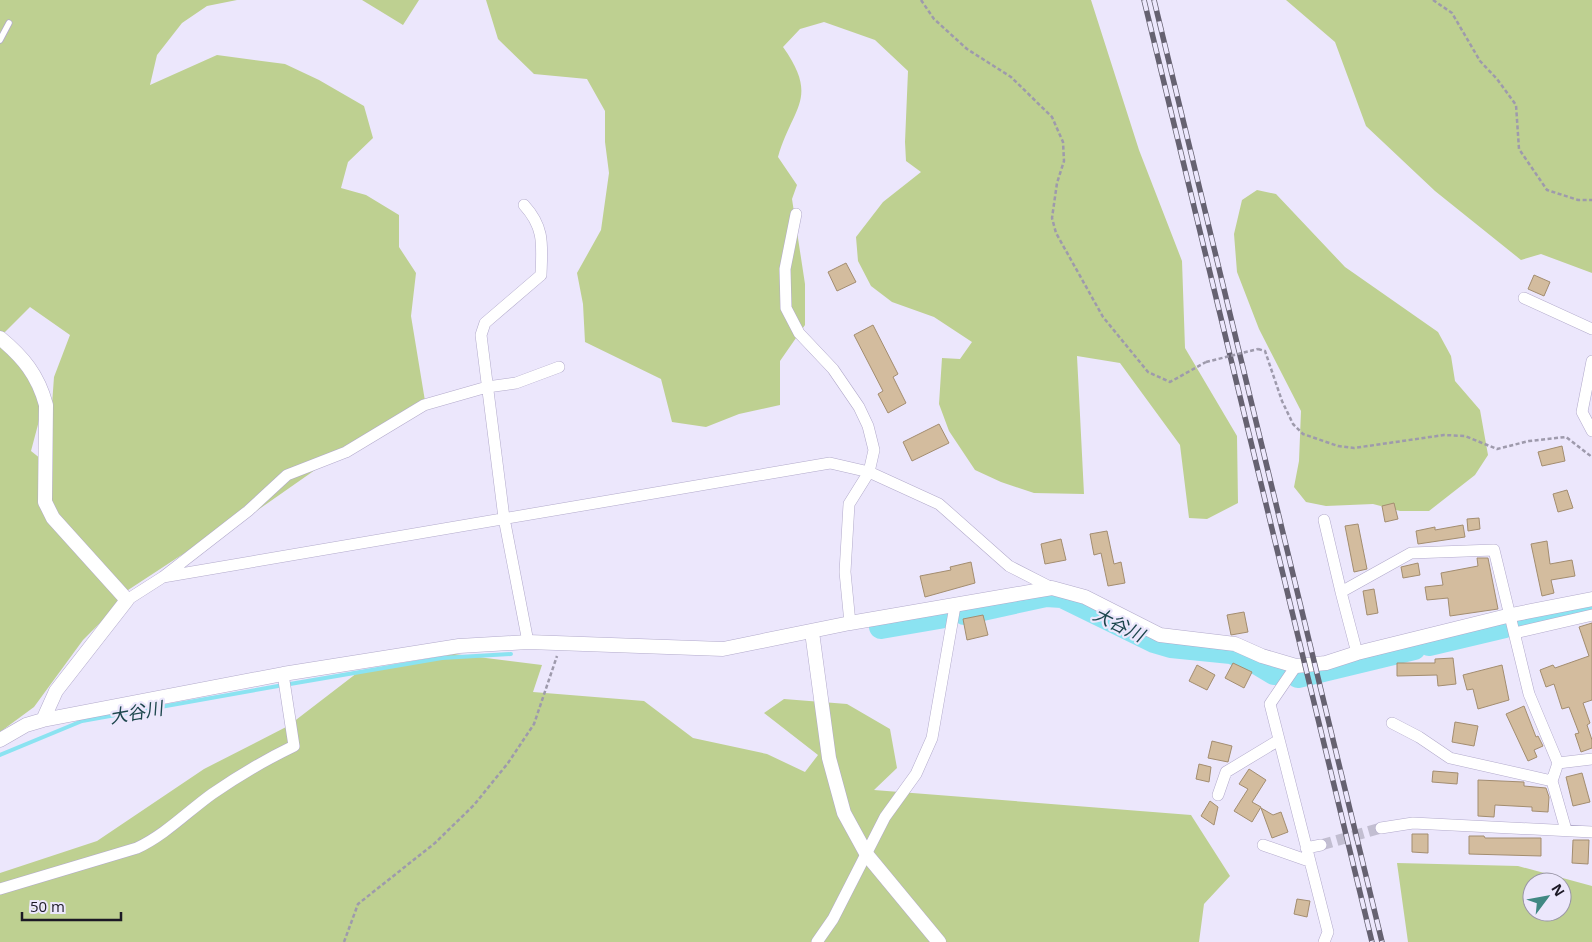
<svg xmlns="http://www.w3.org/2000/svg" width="1592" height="942" font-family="'Open Sans','Noto Sans JP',sans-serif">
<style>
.green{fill:#bed091;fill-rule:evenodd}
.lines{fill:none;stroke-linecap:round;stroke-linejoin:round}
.stream{stroke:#8be3f1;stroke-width:4}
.river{stroke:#8be3f1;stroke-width:24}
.building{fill:#d3bc9e;stroke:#a38d70}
.minor-tunnel{stroke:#c2bed1;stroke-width:11;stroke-dasharray:11 5.5;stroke-linecap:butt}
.service-casing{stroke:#b2aacb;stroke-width:7}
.minor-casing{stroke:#b2aacb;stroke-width:12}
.tertiary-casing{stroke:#b2aacb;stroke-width:15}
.path{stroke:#9e9aac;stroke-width:2.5;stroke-dasharray:4 2.5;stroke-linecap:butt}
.service{stroke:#fff;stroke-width:5.5}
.minor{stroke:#fff;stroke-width:11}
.tertiary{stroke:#fff;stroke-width:14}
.rail-casing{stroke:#666271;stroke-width:5.5}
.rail{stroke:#ece7fc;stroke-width:4;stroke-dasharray:11;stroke-linecap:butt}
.path-bridge{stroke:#9e9aac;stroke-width:2.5;stroke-dasharray:4 2.5;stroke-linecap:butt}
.labels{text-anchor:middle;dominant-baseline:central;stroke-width:4.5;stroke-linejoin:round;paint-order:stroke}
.water-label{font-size:18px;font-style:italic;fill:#1d464d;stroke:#ece7fc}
</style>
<rect width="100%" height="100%" fill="#ece7fc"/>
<!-- green -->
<path class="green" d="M0,0H237L207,6L182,23L157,55L150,85L217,55L285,64L319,80L364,106L373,138L348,162L341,188L366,195L399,215V247L416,273L411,316L425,401L365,435L245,519L180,556L122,594L120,603L83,640L34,707L0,732V338L45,398L31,451L41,459L46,488L54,377L70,335L30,307L0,337Z
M362,0H419L403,25Z
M486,0H1091L1139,150L1182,261L1185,348L1237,436L1238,503L1207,519L1189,518L1180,445L1120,363L1077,356L1084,494L1034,493L1001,482L975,470L949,431L939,404L942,358L960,359L972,342L934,317L892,302L871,286L858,261L856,237L883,202L921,172L906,161L905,142L908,71L875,40L824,22L800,29L783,47C820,99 792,107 778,157L797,185L792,199L805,284V325L780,361V405L739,414L706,427L672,422L661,379L585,342L583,304L577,273L601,230L609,173L605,142V111L587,79L534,74L498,39Z
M1286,0H1592V273L1541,254L1521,260L1435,191L1366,126L1335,42Z
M1257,190L1276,194L1345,267L1438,332L1451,356L1455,381L1480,410L1488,455L1475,475L1429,511H1400L1373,504L1326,506L1306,502L1294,487L1299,461L1301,411L1259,329L1237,272L1234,234L1242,200Z
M454,654L542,665L533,692L644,701L693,738L767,754L805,772L818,755L764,713L784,699L847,704L890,729L897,768L874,790L1191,815L1230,876L1204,904L1199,942H0V873L97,841L204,769L288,726L357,673Z
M1397,863L1518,866L1592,886V942H1408ZM1532,882H1562V912H1532Z"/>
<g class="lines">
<!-- stream -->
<path class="stream" d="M290,684L442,658L511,654
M0,755L82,721L278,686"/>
<!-- river -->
<path class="river" d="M964,613L1046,595L1062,596L1154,641L1171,646L1231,652L1249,658L1274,673
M1515,624L1592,605
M881,627L945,616
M1429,644L1505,626
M1298,676L1414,648"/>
</g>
<!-- building -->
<path class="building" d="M846,263L856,282L837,291L828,272Z
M1534,275L1550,282L1544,296L1528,289Z
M873,325L898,374L893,377L906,403L888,413L878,394L883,391L854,335Z
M939,424L949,443L912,461L903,442Z
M1562,446L1565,461L1542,466L1538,452Z
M1567,490L1573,508L1558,512L1553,494Z
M1394,503L1398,519L1385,522L1382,506Z
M1479,518L1480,529L1468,531L1467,519Z
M1358,524L1367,569L1354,572L1345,526Z
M1463,525L1465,537L1418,544L1416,531L1435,527V530Z
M1107,531L1114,564L1121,562L1125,583L1108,586L1101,553L1094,555L1090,534Z
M1061,539L1066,560L1045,564L1041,544Z
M1547,541L1550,564L1572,560L1575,576L1551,580L1554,593L1542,596L1531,544Z
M1477,558H1488L1498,609L1450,616L1448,598L1427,600L1425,587L1443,585L1441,573L1478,566Z
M971,562L975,583L925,597L920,576L951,570L950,567Z
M1418,563L1420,575L1403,578L1401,567Z
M1374,589L1378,613L1367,615L1363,591Z
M1244,612L1248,632L1231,635L1227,615Z
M983,615L988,635L967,640L963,619Z
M1592,623V700L1583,703L1590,723L1587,725L1592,740V748L1581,752L1575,734L1579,733L1569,707L1562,709L1554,684L1546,687L1540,670L1553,665L1555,668L1589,656L1579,627Z
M1453,658L1456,684L1438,686L1437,675L1397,676V663H1435V659Z
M1233,663L1252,672L1244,688L1225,678Z
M1197,665L1215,675L1207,690L1189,681Z
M1502,665L1509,700L1478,709L1473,689L1467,690L1463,675Z
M1524,706L1536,737L1538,736L1543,746L1534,750L1537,757L1528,761L1506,714Z
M1455,722L1478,726L1474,746L1452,742Z
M1212,741L1232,746L1228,762L1208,758Z
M1199,764L1211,767L1209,782L1196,779Z
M1249,769L1266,780L1252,802L1261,807L1252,822L1234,811L1248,789L1239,784Z
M1433,771L1458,773L1457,784L1432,782Z
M1582,773L1590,802L1573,806L1566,777Z
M1478,780L1524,782V786L1546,788L1549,797L1548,812L1532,811V807L1495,805L1494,817L1478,816Z
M1210,801L1218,807L1214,825L1201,816Z
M1261,808L1273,815L1281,812L1288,832L1272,838Z
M1412,834H1428V853L1412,852Z
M1469,836H1484L1485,838H1541V856L1469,854Z
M1573,840H1589L1588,864L1572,863Z
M1297,899L1310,901L1307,917L1294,914Z"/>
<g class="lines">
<!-- minor-tunnel -->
<path class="minor-tunnel" d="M1321,845L1381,828"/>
<!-- service casing -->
<g class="service-casing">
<path id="service" d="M0,40L9,23"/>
</g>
<!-- minor casing -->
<g class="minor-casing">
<path id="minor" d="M524,205C545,228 542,245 541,275L485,323L481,335L504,518L528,642
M796,214L785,269L786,308L799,333L833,369L859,407L868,426L874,450L869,472L849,504L845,572L850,623
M1524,298L1592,329
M1592,361L1582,412L1592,431
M1324,520L1341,592
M163,577L830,463L869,472L939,504L1009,566L1052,588
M127,600L163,577L248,511L287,475L346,452L424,405L487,387L516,383L559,367
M1515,633L1592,615
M1357,653L1341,592L1411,553L1494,550L1529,694L1558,763L1552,781L1566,830
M1296,666L1270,704L1328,932L1324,942
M1392,723L1419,737L1450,758L1552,781
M1558,763L1592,759
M1218,795L1226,772L1279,740
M1381,828L1413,823L1592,832
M1263,845L1309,861
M1306,848L1321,845
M0,889L137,848C165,835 187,812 212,794C238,776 265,760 294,746L283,674
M817,942L833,919L885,817L916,774L932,738L955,606"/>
</g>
<!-- tertiary casing -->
<g class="tertiary-casing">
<path id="tertiary" d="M0,338C23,357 38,375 46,405L45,502L53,518L127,600L56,691L43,720
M812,632L829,758L844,813L867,855L939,942
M0,740L26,725L43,720L283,674L459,646L528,642L723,649L850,623L1052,588L1085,597L1160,635L1235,644L1262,656L1296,666L1326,663L1357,653L1511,615L1592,599"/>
</g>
<!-- path -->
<path class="path" d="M921,0L934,19L967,49L1011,77L1052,117L1063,142L1064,161L1057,183L1052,218L1056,233L1103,317L1148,372L1170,382L1206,362
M1433,0L1452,13L1480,61L1497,79L1516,105L1519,149L1547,190L1578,200H1592
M1258,349L1265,351L1282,401L1293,424L1303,434L1338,446L1354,448L1444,435L1465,436L1497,449L1529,441L1566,437L1592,457
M344,942L358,904L435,843L474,805L508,763L534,724L557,656"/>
<!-- service -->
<use href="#service" class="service"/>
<!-- minor -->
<use href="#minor" class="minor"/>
<!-- tertiary -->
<use href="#tertiary" class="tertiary"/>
<!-- rail casing -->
<g class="rail-casing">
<path id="rail" d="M1144,0L1372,942
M1154,0L1382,942"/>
</g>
<!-- rail -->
<use href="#rail" class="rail"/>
<!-- path-bridge -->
<path class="path-bridge" d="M1206,362L1258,349"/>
</g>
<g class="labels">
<!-- water labels -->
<g class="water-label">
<text transform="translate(1119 624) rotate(26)">大谷川</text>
<text transform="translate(136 712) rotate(-10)">大谷川</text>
</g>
</g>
<!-- north arrow -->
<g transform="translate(1547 897) rotate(58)"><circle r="24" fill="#ece7fc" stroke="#9995a6"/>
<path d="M0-4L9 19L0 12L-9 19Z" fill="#408883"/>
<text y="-8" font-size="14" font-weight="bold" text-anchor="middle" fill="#1c1925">N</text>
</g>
<!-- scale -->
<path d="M22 912v8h99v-8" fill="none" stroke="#1c1925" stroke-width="2.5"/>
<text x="30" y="912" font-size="15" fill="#1c1925" stroke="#ece7fc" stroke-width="4" paint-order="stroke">50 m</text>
</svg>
